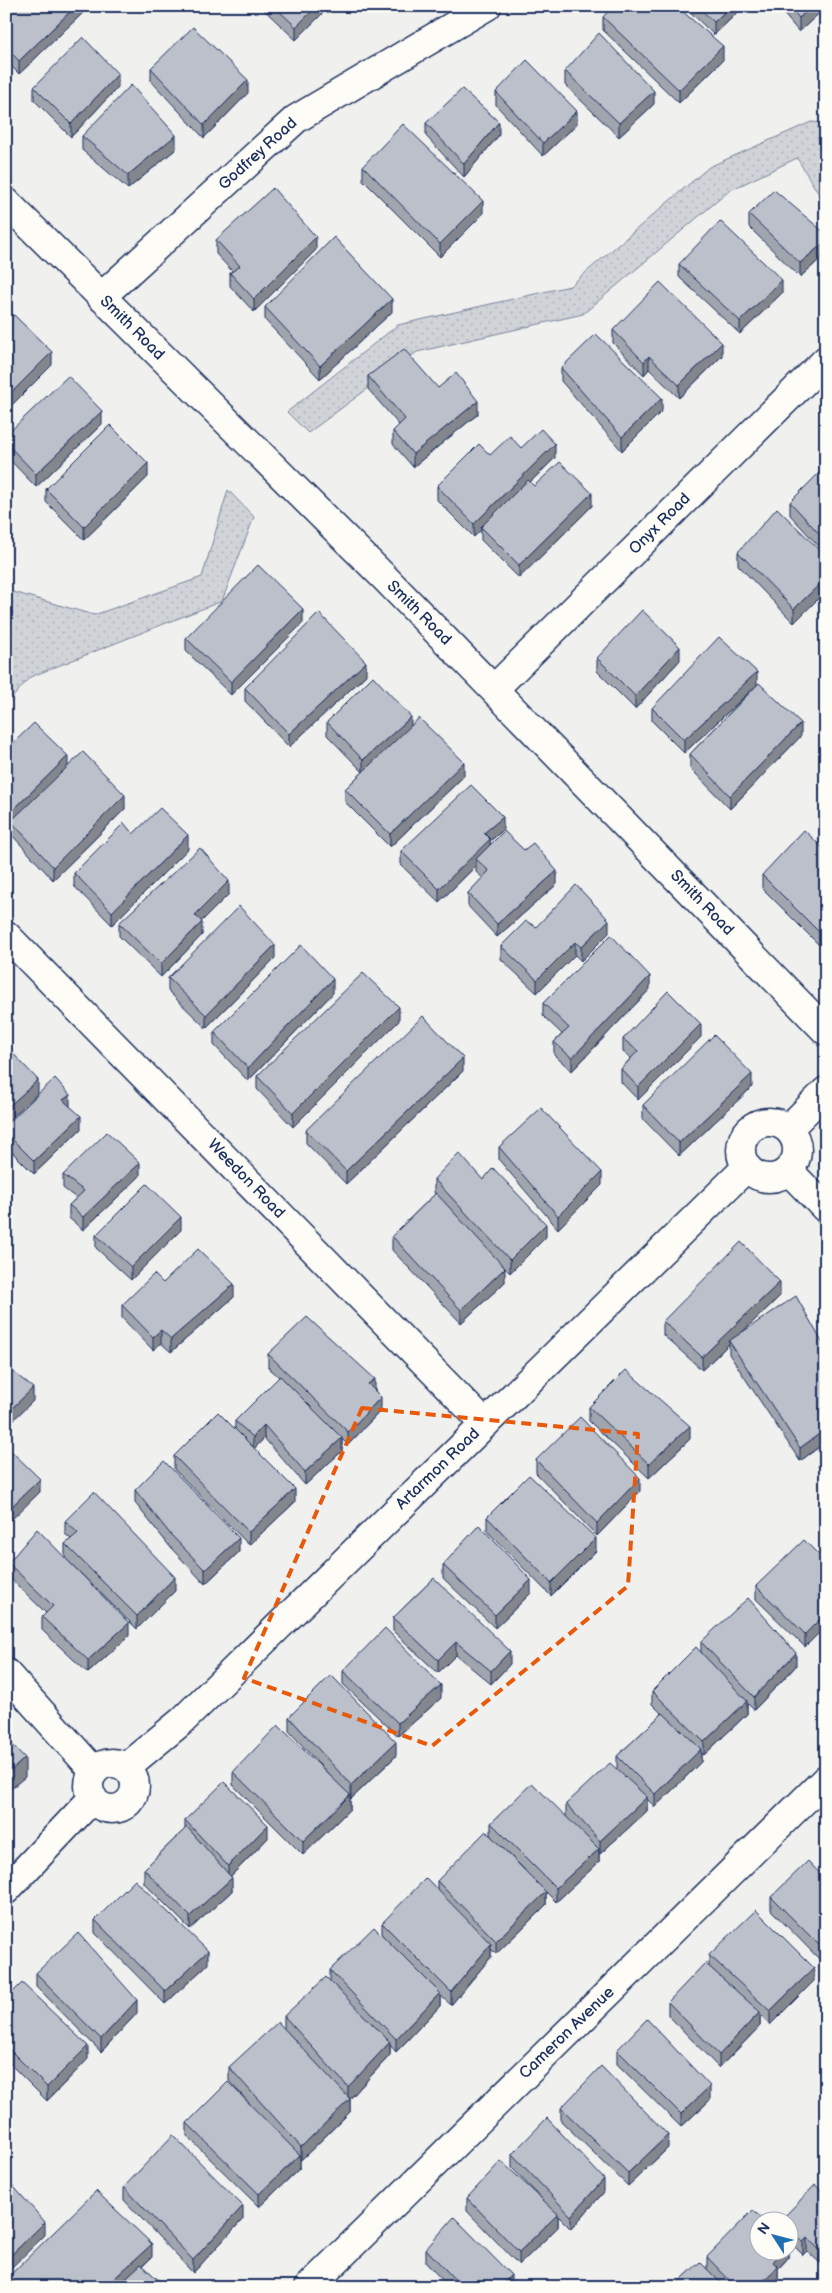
<svg xmlns="http://www.w3.org/2000/svg" width="832" height="2293" font-family="'Balsamiq Sans',sans-serif">
<style>
.park{fill:url(#park-dots);stroke:#76819b}
.lines{fill:none;stroke-linecap:round;stroke-linejoin:round}
.street-casing{stroke:#1b2f5e;stroke-width:31}
.secondary-casing{stroke:#1b2f5e;stroke-width:31}
.street{stroke:#fdfcf7;stroke-width:28}
.secondary{stroke:#fdfcf7;stroke-width:28}
.wall{fill:#a1a5ae;stroke:#1b2f5e}
.shaded-wall{fill:#83868d;stroke:#1b2f5e}
.building{fill:#bbc0ca;stroke:#1b2f5e}
.marked{fill:none;stroke:#e8590c;stroke-width:4;stroke-dasharray:10 6;stroke-linejoin:round}
.labels{text-anchor:middle;dominant-baseline:central;stroke-width:4;stroke-linejoin:round;paint-order:stroke}
.street-label{font-size:16px;fill:#1b2f5e;stroke:#fdfcf7}
</style>
<defs>
<pattern id="park-dots" width="8" height="8" patternUnits="userSpaceOnUse" patternTransform="scale(1.25)"><rect width="8" height="8" fill="#d0d3d8"/><path d="M2 2h.1M6 6h.1" fill="none" stroke="#b2b5bc" stroke-width="1.8" stroke-linecap="round"/></pattern>
</defs>
<rect width="100%" height="100%" fill="#f0f0ee"/>
<filter id="ink" filterUnits="userSpaceOnUse"><feTurbulence type="fractalNoise" baseFrequency=".02" numOctaves="2"/><feDisplacementMap in="SourceGraphic" scale="10" xChannelSelector="R" yChannelSelector="G"/><feConvolveMatrix kernelMatrix="1 2 1 2 8 2 1 2 1" color-interpolation-filters="sRGB"/></filter>
<g filter="url(#ink)">
<!-- park -->
<path class="park" d="M811,122L826,123V206L797,158L729,191L583,314L417,352L308,433L287,412L398,325L570,286L709,167Z
M228,490L254,517L222,601L30,677L6,705V590L94,615L202,577Z"/>
<g class="lines">
<!-- street casing -->
<g class="street-casing">
<path id="street" d="M6,202L385,578L826,1031
M101,297L296,119L487,6
M494,689L826,360
M6,935L485,1424
M788,1170L826,1209
M6,1673L94,1771
M309,2287L826,1779"/>
</g>
<!-- secondary casing -->
<g class="secondary-casing">
<path id="secondary" d="M741 1150a28 28 0 1 1 56 0a28 28 0 1 1-56 0Z
M788,1129L826,1091
M89 1786a23 23 0 1 1 46 0a23 23 0 1 1-46 0Z
M126,1767L182,1721L747,1167
M6,1890L93,1798"/>
</g>
<!-- street -->
<use href="#street" class="street"/>
<!-- secondary -->
<use href="#secondary" class="secondary"/>
</g>
<!-- wall -->
<path class="wall" d="M6,6H90L19,74L6,61Z
M260,6H330L296,40Z
M684,6H744L714,35Z
M777,6H826L799,32Z
M603,17L723,60L679,103L603,30Z
M151,68L248,93L204,138L151,81Z
M565,71L654,104L619,137L565,85Z
M34,87H118L71,137L34,100Z
M496,92L577,124L543,156L496,105Z
M426,123L499,135L464,177L426,136Z
M82,136L176,149L128,189L82,150Z
M363,166L483,214L440,257L363,180Z
M749,214L826,234V254L800,277L749,227Z
M216,240L316,250L254,312L230,286V273L232,271L216,254Z
M679,264L782,293L740,334L679,277Z
M265,307L392,312L320,379L265,320Z
M613,330L722,356L679,398L649,369L644,375L613,343Z
M561,368L662,411L622,451L561,381Z
M368,376L438,388L478,414L413,467L393,444V431L399,425L368,389Z
M102,424L36,487L6,456V435Z
M521,448L555,458L530,482L534,486L592,506L519,578L481,540V530L474,537L437,500V486L490,455Z
M826,466V554L790,515V502Z
M148,477L84,540L46,502V489Z
M738,552L826,556L794,623L738,565Z
M303,623L231,695L186,651V638Z
M597,658L680,660L635,709L597,671Z
M366,675L289,747L245,701V688Z
M757,685L801,736L730,809L690,768V754L752,690L684,753L652,721V708Z
M327,722L411,725L464,776L390,847L345,802V789L363,772L327,735Z
M6,750L68,767L125,809L53,880L11,834V825L6,830Z
M503,830L490,841V845L557,884L497,937L468,906V893L483,878L476,872V866L439,902L401,865V851Z
M133,834L188,849L112,925L74,886V873Z
M826,851V952L762,888V875Z
M229,894L201,922L202,935L161,977L119,936V923Z
M536,927L609,933L581,961L575,955L537,993L501,959V946Z
M275,958L206,1028L168,991V978Z
M650,989L572,1071L554,1055V1042L562,1034L543,1016V1003Z
M333,993L248,1081L214,1045V1032Z
M399,1021L293,1127L257,1089V1076Z
M701,1037L638,1100L621,1082V1069L631,1058L623,1052V1039Z
M463,1071L346,1184L306,1143V1130Z
M752,1087L679,1156L643,1119V1105Z
M70,1106L81,1129L34,1174L6,1146V1125Z
M499,1147L602,1185L558,1229L499,1160Z
M63,1175L140,1176L83,1230L69,1218V1205L76,1198L63,1188Z
M434,1179L483,1180L546,1237L510,1273L502,1265L505,1282L461,1323L392,1250V1236L435,1194L434,1192Z
M181,1230L131,1280L96,1248V1235Z
M163,1283L234,1297L171,1352L161,1343L153,1350L122,1318V1305Z
M780,1296L741,1333L826,1349V1442L800,1461L729,1354V1344L702,1370L663,1335V1321Z
M268,1354L375,1391L381,1410L348,1445L342,1439V1451L305,1485L264,1438L254,1449L295,1502L249,1545L174,1469V1456L235,1430V1421L279,1377L268,1367Z
M589,1407L690,1439L649,1478L589,1421Z
M826,1447V1474L819,1467V1454Z
M536,1460L640,1491L597,1536L536,1473Z
M135,1490L239,1552L205,1584L171,1548L135,1503Z
M487,1517L596,1551L551,1596L487,1531Z
M65,1521L175,1591L137,1629L65,1558V1544L71,1539L65,1534Z
M826,1562V1626L805,1647L756,1599V1586Z
M8,1563L129,1636L88,1673L42,1630V1617L46,1613L8,1576Z
M443,1565L531,1593L495,1628L443,1578Z
M434,1578L510,1664L491,1684L456,1655L438,1673L393,1631V1618Z
M701,1642L796,1666L754,1710L747,1703V1714L704,1755L701,1752V1762L655,1807L647,1799V1811L600,1854L599,1853V1862L556,1902L546,1892V1905L496,1954L491,1949V1957L451,2005L440,1995V2006L396,2052L390,2045V2055L350,2099V2112L301,2160H300V2168L259,2207L187,2136V2123L251,2105L229,2081V2067L284,2028V2016L330,1981V1970L382,1935V1923L437,1889V1881L525,1870L491,1836V1823L566,1817V1804L626,1777L617,1769V1756L662,1714L652,1704V1691L701,1653Z
M343,1671L441,1698L398,1736L343,1684Z
M289,1717L396,1756L351,1799L350,1798V1809L303,1855L233,1785V1772L331,1777L289,1731Z
M185,1820L268,1838L231,1876L232,1891L190,1929L144,1883V1869L185,1829Z
M826,1845V1866L822,1862V1849Z
M826,1880V1966L771,1910V1897Z
M95,1920L208,1964L165,2004L95,1933Z
M709,1955L814,1981L770,2025L760,2015V2026L719,2068L668,2015V2002L709,1967Z
M36,1973L137,2013L101,2052L36,1986Z
M6,1999L88,2059L47,2101L6,2060Z
M617,2050L710,2100L681,2127L617,2064Z
M561,2108L668,2148L628,2186L561,2121Z
M512,2154L604,2192L571,2229L558,2216V2227L519,2265L467,2211V2198L544,2201L512,2168Z
M124,2187L243,2219L193,2273L124,2200Z
M826,2194L820,2263L807,2251L803,2255L790,2242V2220H781Z
M426,2249L511,2287H449L426,2263Z
M788,2250V2258L778,2269V2280L771,2287H673L707,2269V2257Z
M152,2257L143,2266L166,2287H9V2276Z"/>
<!-- shaded-wall -->
<path class="shaded-wall" d="M76,6H90L19,74V61Z
M317,6H330L296,40V27Z
M731,6H744L714,35V22Z
M812,6L826,7L799,32V18Z
M723,46V60L679,103V90Z
M118,74V87L71,137V124Z
M248,80V93L204,138V125Z
M654,91V104L619,137V123Z
M577,111V124L543,156V143Z
M499,122V135L464,177V164Z
M176,135V149L128,189V175Z
M483,201V214L440,257V244Z
M316,237V250L254,312V299Z
M826,241V254L800,277V263Z
M782,280V293L740,334V321Z
M392,299V312L320,379V366Z
M722,343V356L679,398V385Z
M52,352V365L6,411V398Z
M649,356V369L644,375V362Z
M662,398V411L622,451V437Z
M478,401V414L413,467V454Z
M102,411V424L36,487V474Z
M555,444V458L483,528L481,527V530L474,537V524Z
M148,463V477L84,540V527Z
M592,493V506L519,578V565Z
M826,578V591L794,623V609Z
M303,609V623L231,695V682Z
M680,647V660L635,709V696Z
M366,662V675L289,747V734Z
M757,672V685L684,753V740Z
M411,717V730L363,773V760Z
M801,723V736L730,809V796Z
M68,756V769L11,821V825L6,830V817Z
M464,762V776L390,847V834Z
M125,795V809L53,880V867Z
M503,817V830L490,841V852L476,859V866L439,902V889L484,833Z
M188,835V849L112,925V912Z
M557,871V884L497,937V924Z
M229,881V894L195,928V915Z
M609,920V933L581,961V947Z
M202,922V935L161,977V964Z
M575,942V955L537,993V980Z
M275,945V958L206,1028V1015Z
M650,976V989L572,1071V1058Z
M333,979V993L248,1081V1068Z
M399,1007V1021L293,1127V1113Z
M701,1024V1037L638,1100V1087Z
M463,1058V1071L346,1184V1171Z
M752,1074V1087L679,1156V1143Z
M38,1080V1093L6,1123V1109Z
M70,1095V1108L63,1100Z
M81,1116V1129L34,1174V1161Z
M140,1163V1176L83,1230V1217Z
M602,1172V1185L558,1229V1216Z
M181,1217V1230L131,1280V1267Z
M546,1224V1237L510,1273V1260Z
M505,1268V1282L461,1323V1310Z
M780,1282V1296L731,1343L729,1341V1344L702,1370V1357Z
M234,1284V1297L171,1352V1339Z
M161,1330V1343L153,1350V1337Z
M375,1379V1392L368,1384Z
M33,1388V1401L6,1427V1414Z
M381,1397V1410L348,1445V1432Z
M264,1425V1438L253,1450V1437Z
M690,1426V1439L649,1478V1464Z
M826,1429V1442L800,1461V1448Z
M342,1438V1451L305,1485V1472Z
M640,1478V1491L597,1536V1523Z
M40,1479V1492L6,1525V1512Z
M295,1489V1502L249,1545V1532Z
M239,1538V1552L205,1584V1570Z
M596,1538V1551L551,1596V1583Z
M175,1577V1591L137,1629V1616Z
M531,1580V1593L495,1628V1615Z
M826,1613V1626L805,1647V1634Z
M129,1623V1636L88,1673V1660Z
M456,1642V1655L438,1673V1660Z
M510,1651V1664L491,1684V1671Z
M796,1653V1666L754,1710V1697Z
M441,1685V1698L398,1736V1723Z
M747,1701V1714L704,1755V1742Z
M396,1742V1756L351,1799V1785Z
M701,1749V1762L655,1807V1794Z
M25,1758V1777L6,1793V1775Z
M350,1795V1809L303,1855V1841Z
M647,1797V1811L600,1854V1841Z
M268,1825V1838L228,1879V1866Z
M599,1849V1862L556,1902V1888Z
M232,1878V1891L190,1929V1916Z
M546,1892V1905L496,1954V1941Z
M491,1944V1957L451,2005V1992Z
M208,1951V1964L165,2004V1991Z
M814,1968V1981L770,2025V2011Z
M440,1993V2006L396,2052V2039Z
M137,2000V2013L101,2052V2039Z
M760,2012V2026L719,2068V2055Z
M390,2042V2055L348,2101V2087Z
M88,2046V2059L47,2101V2087Z
M710,2086V2100L681,2127V2114Z
M350,2099V2112L301,2160V2147Z
M668,2135V2148L628,2186V2173Z
M300,2155V2168L259,2207V2194Z
M604,2179V2192L571,2229V2216Z
M243,2206V2219L193,2273V2260Z
M558,2214V2227L519,2265V2252Z
M45,2222V2235L6,2273V2260Z
M807,2238V2251L803,2255V2242Z
M152,2244V2257L120,2287H105Z
M826,2245V2258L820,2263V2250Z
M783,2250H788V2258L778,2269V2280L771,2287H756L773,2262Z
M511,2275V2287H500Z"/>
<!-- building -->
<path class="building" d="M6,6H76L19,61L6,47Z
M274,6H317L296,27Z
M613,6H676L723,46L679,90L603,17Z
M697,6H731L714,22Z
M789,6H812L799,18Z
M193,27L248,80L204,125L151,68Z
M599,33L654,91L619,123L565,71Z
M83,37L118,74L71,124L34,87Z
M527,60L577,111L543,143L496,92Z
M131,85L176,135L128,175L82,136Z
M462,89L499,122L464,164L426,123Z
M403,124L483,201L440,244L363,166Z
M273,188L316,237L254,299L230,273L240,266L216,240Z
M774,190L826,234V241L800,263L749,214Z
M720,221L782,280L740,321L679,264Z
M334,237L392,299L320,366L265,307Z
M660,282L722,343L679,385L649,356L644,362L613,330Z
M14,315L52,352L6,398V323Z
M596,334L662,398L622,437L561,368Z
M404,349L438,388L456,373L478,401L413,454L393,431L405,419L368,376Z
M68,376L102,411L36,474L6,443V435Z
M110,425L148,463L84,527L46,489Z
M541,429L555,444L474,524L437,486L479,444L490,455L510,436L521,448Z
M560,462L592,493L519,565L481,527L528,480L534,486Z
M826,466V541L790,502Z
M777,508L826,556V578L794,609L738,552Z
M258,565L303,609L231,682L186,638Z
M642,610L680,647L635,696L597,658Z
M319,613L366,662L289,734L245,688Z
M719,637L757,672L684,740L652,708Z
M373,676L411,717L363,760L327,722Z
M759,683L801,723L730,796L690,754Z
M419,718L464,762L390,834L345,789Z
M34,723L68,756L6,817V750Z
M83,752L125,795L53,867L11,821Z
M471,785L503,817L484,833L490,839L439,889L401,851Z
M160,808L188,835L112,912L74,873L124,823L133,834Z
M804,830L826,851V939L762,875Z
M504,831L524,850L533,843L557,871L497,924L468,893L489,871L476,859Z
M200,848L229,881L195,915L202,922L161,964L119,923Z
M576,885L609,920L581,947L575,942L537,980L501,946L526,921L536,927Z
M239,906L275,945L206,1015L168,978Z
M611,935L650,976L572,1058L554,1042L569,1028L543,1003Z
M301,945L333,979L248,1068L214,1032Z
M363,973L399,1007L293,1113L257,1076Z
M668,991L701,1024L638,1087L621,1069L638,1051L623,1039Z
M423,1016L463,1058L346,1171L306,1130Z
M714,1035L752,1074L679,1143L643,1105Z
M6,1046L38,1080L6,1109Z
M55,1078L70,1095L63,1100L81,1116L34,1161L6,1133V1125Z
M541,1108L602,1172L558,1216L499,1147Z
M107,1132L140,1163L83,1217L69,1205L84,1191L63,1175Z
M459,1153L483,1180L493,1168L546,1224L510,1260L434,1179Z
M147,1184L181,1217L131,1267L96,1235Z
M436,1193L505,1268L461,1310L392,1236Z
M741,1242L780,1282L702,1357L663,1321Z
M198,1249L234,1284L171,1339L161,1330L153,1337L122,1305L154,1274L163,1283Z
M796,1296L826,1349V1429L800,1448L729,1341Z
M307,1317L375,1379L368,1384L381,1397L348,1432L268,1354Z
M6,1366L33,1388L6,1414Z
M626,1370L690,1426L649,1464L589,1407Z
M280,1376L342,1438L305,1472L264,1425L253,1437L235,1421Z
M218,1412L295,1489L249,1532L174,1456Z
M580,1417L640,1478L597,1523L536,1460Z
M6,1446L40,1479L6,1512Z
M826,1447V1460L819,1454Z
M164,1461L239,1538L205,1570L171,1535L135,1490Z
M529,1475L596,1538L551,1583L487,1517Z
M94,1492L175,1577L137,1616L65,1544L78,1533L65,1521Z
M479,1525L531,1580L495,1615L443,1565Z
M37,1529L129,1623L88,1660L42,1617L53,1606L8,1563Z
M804,1540L826,1562V1613L805,1634L756,1586Z
M434,1578L510,1651L491,1671L456,1642L438,1660L393,1618Z
M748,1598L796,1653L754,1697L701,1642Z
M385,1628L441,1685L398,1723L343,1671Z
M696,1647L747,1701L704,1742L652,1691Z
M331,1675L396,1742L351,1785L289,1717Z
M663,1713L701,1749L655,1794L617,1756Z
M278,1725L350,1795L303,1841L233,1772Z
M6,1738L25,1758L6,1775Z
M610,1763L647,1797L600,1841L566,1804Z
M224,1782L268,1825L228,1866L185,1820Z
M532,1783L599,1849L556,1888L491,1823Z
M187,1827L232,1878L190,1916L144,1869Z
M486,1831L546,1892L496,1941L437,1881Z
M826,1845V1853L822,1849Z
M808,1861L826,1880V1952L771,1897Z
M426,1878L491,1944L451,1992L382,1923Z
M135,1880L208,1951L165,1991L95,1920Z
M756,1910L814,1968L770,2011L709,1955Z
M374,1927L440,1993L396,2039L330,1970Z
M78,1933L137,2000L101,2039L36,1973Z
M705,1963L760,2012L719,2055L668,2002Z
M326,1977L390,2042L348,2087L284,2016Z
M22,1983L88,2046L47,2087L6,2046V1999Z
M647,2019L710,2086L681,2114L617,2050Z
M278,2022L350,2099L301,2147L229,2067Z
M601,2066L668,2135L628,2173L561,2108Z
M228,2082L300,2155L259,2194L187,2123Z
M547,2118L604,2179L571,2216L512,2154Z
M173,2135L243,2206L193,2260L124,2187Z
M501,2161L558,2214L519,2252L467,2198Z
M6,2178L45,2222L6,2260Z
M815,2185L826,2194V2245L820,2250L807,2238L803,2242L790,2229V2220H781Z
M96,2191L152,2244L105,2287H20L9,2276Z
M753,2210L763,2220H760V2250H783L773,2262L778,2267L756,2287H754L750,2284L748,2287H736L707,2257Z
M454,2217L511,2275L500,2287H462L426,2249Z
M700,2262L725,2287H673Z
M141,2264L166,2287H116Z"/>
</g>
<!-- marked area -->
<path class="marked" d="M362,1408L638,1434L628,1586L432,1746L244,1678Z"/>
<g class="labels">
<!-- street labels -->
<g class="street-label">
<text transform="translate(258 154) rotate(-42)">Godfrey Road</text>
<text transform="translate(132 328) rotate(45)">Smith Road</text>
<text transform="translate(660 524) rotate(-45)">Onyx Road</text>
<text transform="translate(419 613) rotate(45)">Smith Road</text>
<text transform="translate(702 903) rotate(46)">Smith Road</text>
<text transform="translate(246 1179) rotate(46)">Weedon Road</text>
<text transform="translate(438 1469) rotate(-44)">Artarmon Road</text>
<text transform="translate(567 2033) rotate(-44)">Cameron Avenue</text>
</g>
</g>
<!-- margin -->
<rect width="832" height="2293" fill="none" stroke="#fdfcf7" stroke-width="25"/>
<rect x="12" y="12" width="807" height="2268" fill="none" stroke="#1b2f5e" stroke-width="2" filter="url(#ink)"/>
<!-- north arrow -->
<g transform="translate(774 2236) rotate(306)"><circle r="24" fill="#fdfcf7" stroke="#a3aaba"/>
<path d="M0-4L9 19L0 12L-9 19Z" fill="#1f6fb2"/>
<text y="-8" font-size="14" font-weight="bold" text-anchor="middle" fill="#1b2f5e">N</text>
</g>
</svg>
